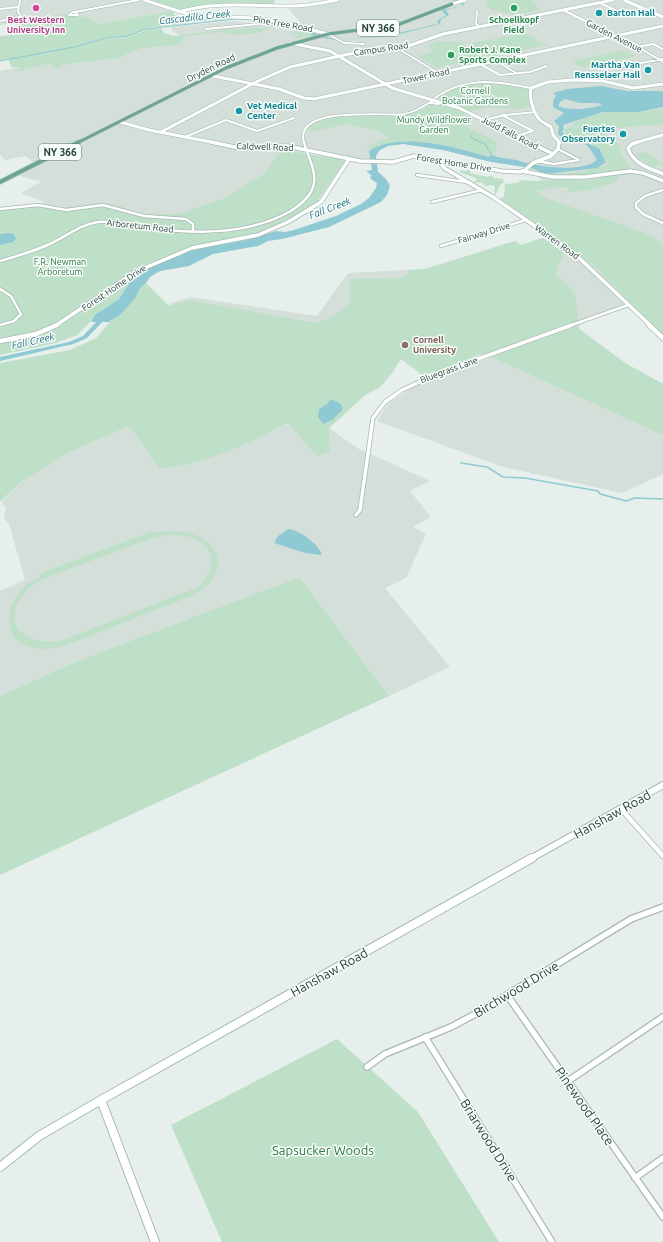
<svg xmlns="http://www.w3.org/2000/svg" width="663" height="1242" font-family="Ubuntu,sans-serif">
<style>
.built{fill:#d4dfda}
.green{fill:#bfe0c8;fill-rule:evenodd}
.water{fill:#8ec9d4;fill-rule:evenodd}
.lines{fill:none;stroke-linecap:round;stroke-linejoin:round}
.stream-far1{stroke:#8ec9d4;stroke-width:1}
.stream{stroke:#8ec9d4;stroke-width:1.5}
.river{fill:#8ec9d4;fill-rule:evenodd}
.street-far4-casing{stroke:#a8b8b2;stroke-width:3}
.street-far3-casing{stroke:#a8b8b2;stroke-width:4}
.street-far2-casing{stroke:#a8b8b2;stroke-width:5}
.street-far1-casing{stroke:#a8b8b2;stroke-width:6}
.street-casing{stroke:#a8b8b2;stroke-width:8}
.secondary-far4-casing{stroke:#a4bbb3;stroke-width:4}
.secondary-far3-casing{stroke:#a4bbb3;stroke-width:5}
.secondary-far2-casing{stroke:#a4bbb3;stroke-width:6}
.secondary-far1-casing{stroke:#a4bbb3;stroke-width:8}
.secondary-casing{stroke:#a4bbb3;stroke-width:10}
.primary-far1-casing{stroke:#c2cac8;stroke-width:4}
.primary-casing{stroke:#c2cac8;stroke-width:5.5}
.street-far4{stroke:#fff;stroke-width:2}
.street-far3{stroke:#fff;stroke-width:2.5}
.street-far2{stroke:#fff;stroke-width:3.5}
.street-far1{stroke:#fff;stroke-width:4.5}
.street{stroke:#fff;stroke-width:5.5}
.secondary-far4{stroke:#fff;stroke-width:3}
.secondary-far3{stroke:#fff;stroke-width:3.5}
.secondary-far2{stroke:#fff;stroke-width:4.5}
.secondary-far1{stroke:#fff;stroke-width:6}
.secondary{stroke:#fff;stroke-width:8}
.primary-far1{stroke:#6aa596;stroke-width:3}
.primary{stroke:#6aa596;stroke-width:4}
.hotel-dot{fill:#d1479c;stroke:#f7fbf9;stroke-width:1.5}
.leisure-dot{fill:#2e9e5b;stroke:#f7fbf9;stroke-width:1.5}
.culture-dot{fill:#0f9aa8;stroke:#f7fbf9;stroke-width:1.5}
.education-dot{fill:#8d6e63;stroke:#f7fbf9;stroke-width:1.5}
.labels{text-anchor:middle;dominant-baseline:central;stroke-width:3;stroke-linejoin:round;paint-order:stroke}
.far-culture-label{font-size:9px;font-weight:bold;fill:#0d838f;stroke:#f7fbf9;text-anchor:start}
.far-hotel-label{font-size:9px;font-weight:bold;fill:#b23c85;stroke:#f7fbf9}
.far-leisure-label{font-size:9px;font-weight:bold;fill:#27864d;stroke:#f7fbf9}
.far-street-label{font-size:9px;fill:#24423a;stroke:#f7fbf9}
.far-park-label{font-size:9px;fill:#2d7a4b;stroke:#f7fbf9}
.far-education-label{font-size:9px;font-weight:bold;fill:#785e54;stroke:#f7fbf9;text-anchor:start}
.far-water-label{font-size:10px;font-style:italic;fill:#1c6f80;stroke:#f7fbf9}
.shield{fill:#f7fbf9;stroke:#637a73;stroke-width:1}
.shield-label{font-size:10px;font-weight:bold;fill:#24423a}
.near-street-label{font-size:13px;fill:#24423a;stroke:#f7fbf9}
.near-park-label{font-size:13px;fill:#2d7a4b;stroke:#f7fbf9}
</style>
<rect width="100%" height="100%" fill="#e6efeb"/>
<!-- built -->
<path class="built" d="M0,0H142L171,11L96,24L79,16L32,20L0,25Z
M341,0H663V335L630,303L578,321L580,329L625,363L663,384V474L622,493L503,467L377,421L388,404L411,388L490,358L481,354L424,376L401,359L392,373L380,387L365,395L329,428L359,449L430,481L410,491L431,517L413,527L426,534L406,578L385,588L450,667L389,696L298,577L0,696V591L25,580L9,524L4,518L6,508L2,502L21,482L68,453L125,428L130,427L159,468L204,459L228,450L270,433L288,423L169,306L170,303L190,297L317,316L348,273L425,269L515,241L521,245L552,235L499,200L508,196L544,188L535,167L405,143L386,145L377,150L373,160H358L302,149L312,172L267,221L63,209L39,205L44,202L21,193L41,182L17,175L36,165L26,156L5,160L0,154V71L185,38L173,32L171,27L233,21L269,25L301,23L287,7H300Z"/>
<!-- green -->
<path class="green" d="M148,0H275L274,5L217,4L175,10Z
M486,0H531L538,5H536L539,10L516,15L493,10L486,6Z
M171,11L174,12V15L180,16L237,18L157,27L143,30L130,36L107,38L60,49L105,39L129,37L144,31L161,28L164,33L174,36L229,29L287,26L315,35L296,39L294,38L299,35L290,33L296,31L295,29L283,27H271L259,33L232,35L220,32L182,37L186,39L176,45L141,48L118,58L74,63L62,65L59,68H53L50,64C37,65 27,69 16,72L21,67L12,68L8,59L0,61V36L25,34L16,23L66,14C74,19 83,14 91,19C93,20 94,22 96,24Z
M524,33L546,45L490,57L468,44Z
M438,41L460,42L488,57L437,68L418,56L431,52L432,50L428,45Z
M623,50L636,56L584,68L572,61Z
M483,82L506,84L528,88L531,107L516,109L489,107L469,111L443,101L438,97C451,86 467,85 483,82Z
M445,103L468,113L452,119L497,142L495,152L488,157C454,146 406,134 373,149L366,147L389,137L376,130L346,124L311,132L306,129C331,107 371,116 401,115C408,114 416,113 422,110C424,109 428,106 430,105C435,104 440,106 445,103Z
M657,109H663V124L603,129L572,126L573,124C585,118 596,113 609,112C627,111 640,114 657,109Z
M568,127L601,130L611,139L619,144L621,149L622,156L629,165V169L587,176L552,175L531,171L530,168L544,174H556L581,172L608,164L600,148L566,135L564,132Z
M282,150L346,160L317,202L274,227L278,229L243,241L190,250L149,268L130,282L119,299L100,312L77,335L56,343L0,355V208L35,204L63,208L101,203L112,204L142,214H180L222,199L264,174Z
M646,152L663,163V164L653,167L635,155Z
M470,169V173L488,177L492,175L493,178L504,179L502,181H505C498,185 499,192 494,196L495,187L492,185L486,186L481,182L473,183L477,180L476,178L459,172L461,170L465,171Z
M627,172V174L617,177L619,179C602,190 581,191 561,193L569,190L570,188L556,187L537,191L543,197L642,232L663,243V335L597,269L576,252L499,200L504,196L505,184L517,183L521,180L537,181L569,178L586,181Z
M545,237L566,252L558,265L555,274L575,293L579,329L625,363L663,384V435L496,359L481,354L424,376L401,359L392,373L380,387L365,395L329,428L330,451L318,456L287,423C260,440 191,469 159,468L130,427L125,428L68,453L21,482L0,502V363L70,350L96,338L109,323L108,322L120,315L140,288L146,283L169,306L188,300L316,323L333,317L350,303V279L403,278L409,274L408,270L425,269L515,241L521,245Z
M176,531C190,532 208,537 215,551C224,567 213,582 199,592C188,599 172,603 160,608C130,620 101,632 72,643C63,646 54,649 44,649C34,649 24,646 16,640C0,618 15,588 39,577L38,574L150,532ZM167,535C176,535 185,535 192,538C218,548 216,574 196,588L60,641C5,647 0,602 43,579L150,539Z
M299,577L389,696L0,875V696L76,662Z
M337,1039L418,1112L499,1242H222L171,1125Z"/>
<!-- water -->
<path class="water" d="M454,0H458L465,5L446,10L449,15L441,19L440,24L391,36L335,40L315,36L292,27L337,40L390,35L437,24L439,23L437,21L446,15L441,10L462,6V4L456,3Z
M601,86L627,91H663V107L638,112H603L563,125L564,130L562,131L564,135L599,148L606,162L597,168L546,174L531,168L491,162L443,150L403,144L388,146L380,150L376,156L378,172L386,179L390,186L387,195L381,202L329,227L282,239L268,241L258,246L213,254L189,266L160,271L150,277L146,283L140,288L135,298L120,315L108,322H91L95,315L119,299L130,282L149,268L190,250L243,241L276,231L285,232L294,230L336,216L361,204L369,198L376,188L377,183L372,180L370,177L372,176L366,171L372,170L369,151C398,131 457,147 488,157L492,155C500,159 508,158 516,160C533,166 581,174 597,160C594,155 589,146 584,143C575,138 566,143 558,134L559,126L554,121L564,113L553,107V102L556,95L553,93L567,89ZM565,99L580,103H598L602,105C591,109 569,111 558,106L560,102Z
M10,233L14,234L16,239L13,242L0,245V234Z
M331,399L341,404L343,409L332,420L323,424L318,417L319,409L327,404Z
M288,529C298,529 320,545 322,555L305,553L274,543L278,536Z"/>
<g class="lines">
<!-- stream-far1 -->
<path class="stream-far1" d="M0,61L74,47L106,38L128,36L143,30L163,27L236,19L253,20L293,27
M471,135L472,138L485,144L492,156"/>
<!-- stream -->
<path class="stream" d="M461,463L487,467L503,477L525,478L598,491L600,494L626,501L635,498L663,499"/>
<!-- river -->
<path class="river" d="M105,314L107,315V317L87,338L73,344L0,361V357L69,342L83,336L103,315Z"/>
<!-- street-far4 casing -->
<g class="street-far4-casing">
<path id="street-far4" d="M20,0L18,12L25,21
M135,0L133,1L139,0
M600,3L626,15
M0,9L18,7
M477,11L476,24L480,27
M565,11L643,50L663,62
M73,12H75L78,15H69Z
M75,12L133,1
M0,21L20,17
M206,29L258,24L268,20
M328,34L344,43L364,44
M637,47L653,44L663,49
M397,48L438,73
M496,61L516,73
M480,64L500,75L530,72L547,66
M608,69L663,59
M435,98C466,76 496,81 531,88
M430,103L438,104L442,102
M502,115L533,131L516,136
M484,120L505,115L535,112
M185,137L226,120L257,131L294,118
M304,143C293,104 384,117 404,114C415,112 423,107 432,101"/>
</g>
<!-- street-far3 casing -->
<g class="street-far3-casing">
<path id="street-far3" d="M536,161L554,164L579,160L558,149
M417,175L467,182
M663,190L645,196L636,203V207L643,214L663,223
M432,202L482,190
M0,209L38,205L66,210L103,205L144,216L186,219L193,224V230
M441,246L526,220
M0,261C18,256 35,251 52,243C67,236 81,224 98,222C116,220 133,226 149,228C196,234 247,235 289,212C299,206 312,196 314,183C316,169 307,155 304,142
M0,289L11,296L21,314L14,321L0,325
M569,326L628,305"/>
</g>
<!-- street-far2 casing -->
<g class="street-far2-casing">
<path id="street-far2" d="M356,515L360,510L373,418L385,402L402,390L439,373L572,325"/>
</g>
<!-- street-far1 casing -->
<g class="street-far1-casing">
<path id="street-far1" d="M621,809L663,856"/>
</g>
<!-- street casing -->
<g class="street-casing">
<path id="street" d="M507,995L663,1217
M425,1037L552,1242
M367,1067L385,1054L451,1027L479,1012L631,919L663,907
M568,1081L663,1017
M635,1178L663,1158"/>
</g>
<!-- secondary-far4 casing -->
<g class="secondary-far4-casing">
<path id="secondary-far4" d="M144,0L191,15L253,18L277,21L328,34
M624,0L663,17
M452,4L465,0
M178,12C216,1 253,6 291,6C307,6 322,3 337,0
M290,43L330,51L392,88L459,108L531,143
M213,76L279,89L304,98L314,99L663,26
M120,122L149,130L216,143
M161,132L254,83L290,67L349,54L405,47L443,34L613,0
M560,143L553,135L551,127C548,125 543,123 540,120C533,113 529,97 531,88L548,82L571,80L603,81L633,88L663,84
M634,143L663,135"/>
</g>
<!-- secondary-far3 casing -->
<g class="secondary-far3-casing">
<path id="secondary-far3" d="M211,142L239,148L287,146L360,161L393,162L414,156L502,171L520,172L525,170L533,163L551,156L558,149L559,142
M529,142L553,154
M638,142L632,144L628,148C633,164 649,168 663,174
M442,161L441,164L444,168L493,197L575,254L651,326
M522,171L553,177H585L630,171L643,173L663,181
M55,326L135,272L192,248L258,235L288,222L321,202L349,159"/>
</g>
<!-- secondary-far2 casing -->
<g class="secondary-far2-casing">
<path id="secondary-far2" d="M649,325L663,338
M0,341L36,334L57,325"/>
</g>
<!-- secondary-far1 casing -->
<g class="secondary-far1-casing">
<path id="secondary-far1" d="M530,859L663,785"/>
</g>
<!-- secondary casing -->
<g class="secondary-casing">
<path id="secondary" d="M101,1100L155,1242
M0,1167L39,1136L101,1100L532,858"/>
</g>
<!-- primary-far1 casing -->
<g class="primary-far1-casing">
<path id="primary-far1" d="M77,143L226,68L277,48L328,34L397,25L452,4"/>
</g>
<!-- primary casing -->
<g class="primary-casing">
<path id="primary" d="M0,182L79,142"/>
</g>
<!-- street-far4 -->
<use href="#street-far4" class="street-far4"/>
<!-- street-far3 -->
<use href="#street-far3" class="street-far3"/>
<!-- street-far2 -->
<use href="#street-far2" class="street-far2"/>
<!-- street-far1 -->
<use href="#street-far1" class="street-far1"/>
<!-- street -->
<use href="#street" class="street"/>
<!-- secondary-far4 -->
<use href="#secondary-far4" class="secondary-far4"/>
<!-- secondary-far3 -->
<use href="#secondary-far3" class="secondary-far3"/>
<!-- secondary-far2 -->
<use href="#secondary-far2" class="secondary-far2"/>
<!-- secondary-far1 -->
<use href="#secondary-far1" class="secondary-far1"/>
<!-- secondary -->
<use href="#secondary" class="secondary"/>
<!-- primary-far1 -->
<use href="#primary-far1" class="primary-far1"/>
<!-- primary -->
<use href="#primary" class="primary"/>
</g>
<!-- markers -->
<circle class="hotel-dot" cx="36" cy="8" r="4"/>
<g class="leisure-dot">
<circle cx="514" cy="8" r="4"/>
<circle cx="451" cy="55" r="4"/>
</g>
<g class="culture-dot">
<circle cx="599" cy="13" r="4"/>
<circle cx="648" cy="70" r="4"/>
<circle cx="239" cy="111" r="4"/>
<circle cx="623" cy="134" r="4"/>
</g>
<circle class="education-dot" cx="405" cy="345" r="4"/>
<g class="labels">
<!-- far-culture labels -->
<g class="far-culture-label">
<text x="607" y="13">Barton Hall</text>
<text x="640" y="65" text-anchor="end">Martha Van<tspan x="640" dy="10">Rensselaer Hall</tspan></text>
<text x="247" y="106">Vet Medical<tspan x="247" dy="10">Center</tspan></text>
<text x="615" y="129" text-anchor="end">Fuertes<tspan x="615" dy="10">Observatory</tspan></text>
</g>
<!-- far-hotel labels -->
<g class="far-hotel-label">
<text x="36" y="20">Best Western<tspan x="36" dy="10">University Inn</tspan></text>
</g>
<!-- far-leisure labels -->
<g class="far-leisure-label">
<text x="514" y="20">Schoellkopf<tspan x="514" dy="10">Field</tspan></text>
<text x="459" y="50" text-anchor="start">Robert J. Kane<tspan x="459" dy="10">Sports Complex</tspan></text>
</g>
<!-- far-street labels -->
<g class="far-street-label">
<text transform="translate(283 24) rotate(10)">Pine Tree Road</text>
<text transform="translate(614 36) rotate(27)">Garden Avenue</text>
<text transform="translate(381 49) rotate(-8)">Campus Road</text>
<text transform="translate(211 68) rotate(-26)">Dryden Road</text>
<text transform="translate(426 76) rotate(-12)">Tower Road</text>
<text transform="translate(510 133) rotate(27)">Judd Falls Road</text>
<text transform="translate(265 147) rotate(2)">Caldwell Road</text>
<text transform="translate(454 163) rotate(9)">Forest Home Drive</text>
<text transform="translate(140 226) rotate(6)">Arboretum Road</text>
<text transform="translate(484 233) rotate(-17)">Fairway Drive</text>
<text transform="translate(557 242) rotate(36)">Warren Road</text>
<text transform="translate(114 288) rotate(-34)">Forest Home Drive</text>
<text transform="translate(449 370) rotate(-20)">Bluegrass Lane</text>
</g>
<!-- far-park labels -->
<g class="far-park-label">
<text x="475" y="91">Cornell<tspan x="475" dy="10">Botanic Gardens</tspan></text>
<text x="434" y="120">Mundy Wildflower<tspan x="434" dy="10">Garden</tspan></text>
<text x="60" y="262">F.R. Newman<tspan x="60" dy="10">Arboretum</tspan></text>
</g>
<!-- far-education labels -->
<g class="far-education-label">
<text x="413" y="340">Cornell<tspan x="413" dy="10">University</tspan></text>
</g>
<!-- far-water labels -->
<g class="far-water-label">
<text transform="translate(195 17) rotate(-6)">Cascadilla Creek</text>
<text transform="translate(330 208) rotate(-21)">Fall Creek</text>
<text transform="translate(33 341) rotate(-13)">Fall Creek</text>
</g>
<!-- shield labels -->
<g class="shield">
<rect x="357" y="20" width="42" height="16" rx="3"/>
<rect x="39" y="144" width="42" height="16" rx="3"/>
</g>
<g class="shield-label">
<text x="378" y="28">NY 366</text>
<text x="60" y="152">NY 366</text>
</g>
<!-- near-street labels -->
<g class="near-street-label">
<text transform="translate(612 814) rotate(-29)">Hanshaw Road</text>
<text transform="translate(329 972) rotate(-29)">Hanshaw Road</text>
<text transform="translate(516 989) rotate(-31)">Birchwood Drive</text>
<text transform="translate(585 1106) rotate(55)">Pinewood Place</text>
<text transform="translate(489 1140) rotate(58)">Briarwood Drive</text>
</g>
<!-- near-park labels -->
<g class="near-park-label">
<text x="323" y="1150">Sapsucker Woods</text>
</g>
</g>
</svg>
